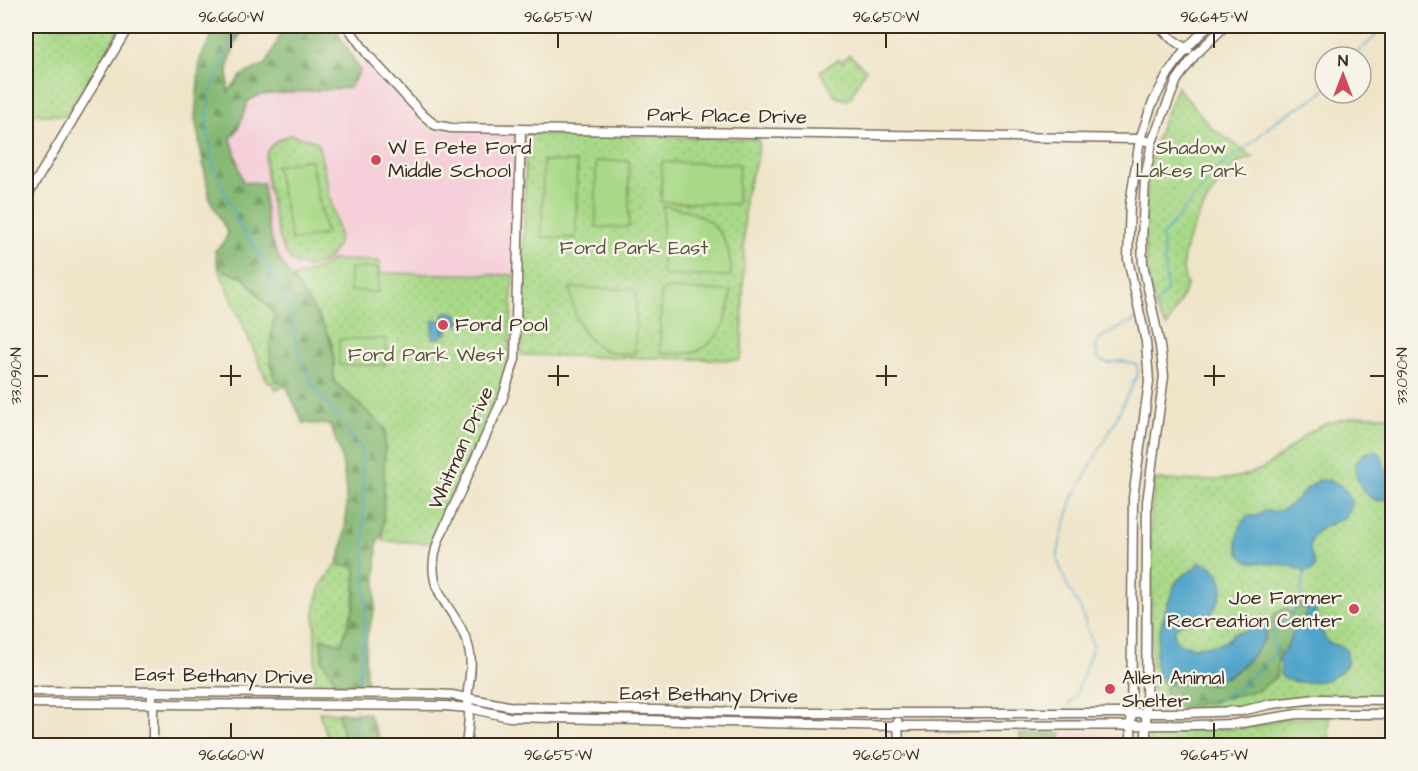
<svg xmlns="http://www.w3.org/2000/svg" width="1418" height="771" font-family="'Architects Daughter',sans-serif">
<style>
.built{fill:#f5cfd9}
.grass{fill:url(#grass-dots);stroke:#728253;stroke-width:1.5}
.forest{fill:url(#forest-firs);stroke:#607249;stroke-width:1.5}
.pitch{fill:#a9d988;stroke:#728253;stroke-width:1.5}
.water{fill:#4fa4cb;stroke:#456774;stroke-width:1.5}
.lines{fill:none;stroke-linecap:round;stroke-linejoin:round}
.stream{stroke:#4fa4cb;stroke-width:1.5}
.secondary-casing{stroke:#7a6b5a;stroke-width:11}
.secondary{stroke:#fff;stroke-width:8}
.ticks{fill:none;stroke:#3b2a1e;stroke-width:2}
.poi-dot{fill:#d1495b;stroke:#f7f3e8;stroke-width:2}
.labels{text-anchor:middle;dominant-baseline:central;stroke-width:5;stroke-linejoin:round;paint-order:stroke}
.street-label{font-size:20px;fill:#3b2a1e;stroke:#f7f3e8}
.poi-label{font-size:20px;fill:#3b2a1e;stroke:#f7f3e8;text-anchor:start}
.park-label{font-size:20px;fill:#565638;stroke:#f7f3e8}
.neatline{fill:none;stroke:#3b2a1e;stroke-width:2}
.ticks-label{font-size:15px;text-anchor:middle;fill:#3b2a1e}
</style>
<defs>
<pattern id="grass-dots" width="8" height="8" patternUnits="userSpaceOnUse" patternTransform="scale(1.5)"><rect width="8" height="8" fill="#a9d988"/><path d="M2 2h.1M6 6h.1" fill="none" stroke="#92ba75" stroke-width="1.8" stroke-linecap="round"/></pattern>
<pattern id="forest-firs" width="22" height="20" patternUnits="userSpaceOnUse" patternTransform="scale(1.5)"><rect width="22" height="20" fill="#86b974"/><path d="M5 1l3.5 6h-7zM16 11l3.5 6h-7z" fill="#6f975f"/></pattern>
</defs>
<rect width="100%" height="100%" fill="#f7f3e8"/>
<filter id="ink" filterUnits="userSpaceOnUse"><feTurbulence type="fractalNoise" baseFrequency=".0167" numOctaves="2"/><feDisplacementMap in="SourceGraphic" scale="12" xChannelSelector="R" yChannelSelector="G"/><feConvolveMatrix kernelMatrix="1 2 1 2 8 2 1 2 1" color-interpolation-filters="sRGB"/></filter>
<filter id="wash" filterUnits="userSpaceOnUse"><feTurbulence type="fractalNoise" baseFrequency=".008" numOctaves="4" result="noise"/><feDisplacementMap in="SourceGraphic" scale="24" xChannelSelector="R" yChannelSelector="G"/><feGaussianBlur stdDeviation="1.35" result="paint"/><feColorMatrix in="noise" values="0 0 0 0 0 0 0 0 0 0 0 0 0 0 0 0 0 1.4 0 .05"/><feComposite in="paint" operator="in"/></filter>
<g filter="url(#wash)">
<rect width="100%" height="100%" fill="#eee4c8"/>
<!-- built -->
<path class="built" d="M368,62L429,130L515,135L513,275L380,273V261L332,260L322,267L293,278L278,256L266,221L263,183L243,182L231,138L239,127L248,101L260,95L349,88L360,71Z
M1062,733L1118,734L1124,738V745L1057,746Z"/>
<!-- grass -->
<path class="grass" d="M26,26H122L66,116L26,114Z
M849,54L866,70C857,80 854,96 848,100L836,97L820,71L839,59L842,62Z
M1177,87L1212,128L1253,157C1248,159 1241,162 1236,165C1214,183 1182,239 1183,267C1183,273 1185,280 1187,286L1167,327C1139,296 1143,200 1151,161C1156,135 1167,112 1177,87Z
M526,134L759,139L758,155L745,196L742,354L739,360L521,355Z
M291,135L315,141L318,144L339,235C338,260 309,278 289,258C279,249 262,167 266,155C270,143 280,138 291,135Z
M332,260L380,261V273L513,275C511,308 513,345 504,377C486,434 453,487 431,543L383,541L385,428L334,381V357L319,318L293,278L322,267Z
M218,267L238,277L241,275L275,315L272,328L275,380L286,386L276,390L274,385L267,381Z
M1361,416H1392V697L1235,708L1156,710L1151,703V517L1155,480C1189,480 1229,485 1261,469C1282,459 1296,439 1317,428C1331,421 1346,418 1361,416Z
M337,564L356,567L354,607L341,644L321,639L322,660L339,686H315V606L322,584Z
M319,712L338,713L345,745H330Z
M1325,717L1329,718V745L1149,746L1151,730L1155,729H1230L1254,726L1288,719Z"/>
<!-- forest -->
<path class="forest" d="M217,26H242L228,65V92L242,75L266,64L285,26H331L338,33L360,71L349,88L260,95L248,101L239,127L231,138L243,182L263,183C265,208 267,233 278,256C293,285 318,308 330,339C335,353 334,367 334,381L385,428L383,532L377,544L375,608L367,635L365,659L367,686H339L322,660L321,638L341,644L354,607L356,568L337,564C349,536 348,491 342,461C340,449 334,436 330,425L303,423L286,386L275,380C267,359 270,337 275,315L242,275L238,277L218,267L215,250L223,244L228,233L210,200L195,118L200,59Z
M1296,604L1308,609L1302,625L1297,627L1284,652L1278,658L1276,677L1259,690L1195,705L1174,707L1164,689L1172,682L1174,677L1176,676C1179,677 1182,679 1185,680C1191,682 1222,679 1227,677C1243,668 1267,644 1267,626H1269L1275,614L1287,608L1292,614Z
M338,713H368L381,742L385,745H345Z
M1062,733L1057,746L1023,745L1019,734Z"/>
<!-- pitch -->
<path class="pitch" d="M310,159L326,234L292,241L276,166Z
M543,161L577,162L576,238L542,237Z
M596,161H629V227H596Z
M662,162L739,164L737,204L661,202Z
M663,206C706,210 732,231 731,276H665L662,272Z
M350,268H378V292L350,291Z
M570,288L632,289L636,292L635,353C628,353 618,354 611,352C583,345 573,314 570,288Z
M665,289L731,291C730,314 721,341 698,351C687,355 672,354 660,353L661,293Z
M339,339H386L385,365H339Z"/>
<!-- water -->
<path class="water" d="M447,311L457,314L461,324H454L448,329V334H444V329H442V338H432L433,320H445L443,315Z
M1375,451L1381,455L1386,471L1392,475V498C1386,500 1380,502 1374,499C1358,494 1342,453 1375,451Z
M1320,480C1325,480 1330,480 1334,482C1344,486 1356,500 1349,512C1340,525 1319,523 1312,539C1307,549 1313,556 1315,566L1313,570L1305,572L1288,565L1250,562C1231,554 1236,529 1247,516H1258L1264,510C1289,519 1301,488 1320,480Z
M1200,562C1214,565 1221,573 1223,588C1220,598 1215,612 1206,618C1195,624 1169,617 1175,640L1180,644L1194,647L1215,645L1227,641L1234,633L1246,631L1264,624L1267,626C1267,647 1233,677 1213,681C1199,684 1189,681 1176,676L1173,682L1165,683C1142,667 1168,603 1176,582C1183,573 1192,574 1200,562Z
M1311,605C1321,618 1320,632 1327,641C1331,645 1340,646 1345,648C1361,683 1293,690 1280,675L1281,665L1278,658L1284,652L1297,626L1302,625L1308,607Z"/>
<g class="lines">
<!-- stream -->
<path class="stream" d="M237,26L232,41L210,92L207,125L213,165L240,226L265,262L289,308L300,358L316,390L362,449L366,608L358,689
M1352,57L1374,38L1378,26
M1155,306L1167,290L1162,236L1220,167L1251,144L1274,122L1321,94L1325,89
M1300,600L1302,604L1306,606
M1069,705L1076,695L1093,646L1081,610L1068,587L1057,559L1061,538L1072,500L1113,425L1138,373L1137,365L1121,361L1108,363L1098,359L1096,348L1098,339L1137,319
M1210,705L1237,690L1276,653C1276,645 1271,640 1273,632L1297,605L1301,597L1304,573
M357,709L354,732L358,746
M1045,746L1049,734
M1191,746L1193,743L1210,737"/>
</g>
</g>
<g filter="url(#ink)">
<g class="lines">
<!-- secondary casing -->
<g class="secondary-casing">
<path id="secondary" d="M347,26L368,55L423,115L435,125L451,128L1137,139L1152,142
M1159,26L1172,39L1188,50
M26,198L129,26
M26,691L433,694L452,695L513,707L796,713H1185L1241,711L1272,704L1316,699L1392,700
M151,692L153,704V746
M26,703L445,706L469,708L509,717L898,726L1196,725L1235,724L1297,714H1392
M898,722L899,746
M466,746C467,735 469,724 469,713C469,706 467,698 468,690C470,678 472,666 470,654C462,607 418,597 439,539L502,400L515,359L521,129
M1131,746L1133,498L1149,382L1146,342L1128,259L1130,204L1140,139L1152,104L1168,74L1186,49L1208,26
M1146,746L1147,502L1164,376L1160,346L1143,264L1142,240L1145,179L1152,142L1177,80L1195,55L1225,26"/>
</g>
<!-- secondary -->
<use href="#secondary" class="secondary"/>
</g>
</g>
<!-- ticks -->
<path class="ticks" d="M231,33V48M558,33V48M886,33V48M1214,33V48M231,365V386M558,365V386M886,365V386M1214,365V386M33,376H48M220,376H241M548,376H569M876,376H897M1204,376H1225M1370,376H1385M231,723V738M558,723V738M886,723V738M1214,723V738"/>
<!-- markers -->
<g class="poi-dot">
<circle cx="376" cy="160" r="6"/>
<circle cx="443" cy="325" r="6"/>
<circle cx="1354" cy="609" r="6"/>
<circle cx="1110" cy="689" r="6"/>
</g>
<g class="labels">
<!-- street labels -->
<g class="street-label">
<text transform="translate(727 116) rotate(1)">Park Place Drive</text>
<text transform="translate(461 448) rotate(-66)">Whitman Drive</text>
<text transform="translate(224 676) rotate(1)">East Bethany Drive</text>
<text transform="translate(709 695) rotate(1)">East Bethany Drive</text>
</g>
<!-- poi labels -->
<g class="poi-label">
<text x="388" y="148">W E Pete Ford<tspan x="388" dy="23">Middle School</tspan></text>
<text x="455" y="325">Ford Pool</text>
<text x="1342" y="598" text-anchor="end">Joe Farmer<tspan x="1342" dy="23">Recreation Center</tspan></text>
<text x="1122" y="678">Allen Animal<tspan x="1122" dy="23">Shelter</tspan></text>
</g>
<!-- park labels -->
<g class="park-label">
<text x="1191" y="148">Shadow<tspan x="1191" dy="23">Lakes Park</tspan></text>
<text x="634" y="248">Ford Park East</text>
<text x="426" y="355">Ford Park West</text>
</g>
</g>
<!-- margin -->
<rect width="1418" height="771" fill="none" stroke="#f7f3e8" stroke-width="66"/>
<!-- north arrow -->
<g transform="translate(1343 75)"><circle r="28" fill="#f7f3e8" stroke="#aca397" stroke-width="1.5"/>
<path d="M0-4.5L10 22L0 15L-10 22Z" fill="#d1495b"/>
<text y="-9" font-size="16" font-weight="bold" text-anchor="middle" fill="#3b2a1e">N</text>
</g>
<rect x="33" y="33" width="1352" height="705" class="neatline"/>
<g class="ticks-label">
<text x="231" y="22">96.660°W</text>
<text x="558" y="22">96.655°W</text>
<text x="886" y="22">96.650°W</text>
<text x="1214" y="22">96.645°W</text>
<text transform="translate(16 376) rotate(-90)" y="5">33.090°N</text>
<text transform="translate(1402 376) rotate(-90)" y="5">33.090°N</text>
<text x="231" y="760">96.660°W</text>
<text x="558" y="760">96.655°W</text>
<text x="886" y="760">96.650°W</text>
<text x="1214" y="760">96.645°W</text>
</g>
</svg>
